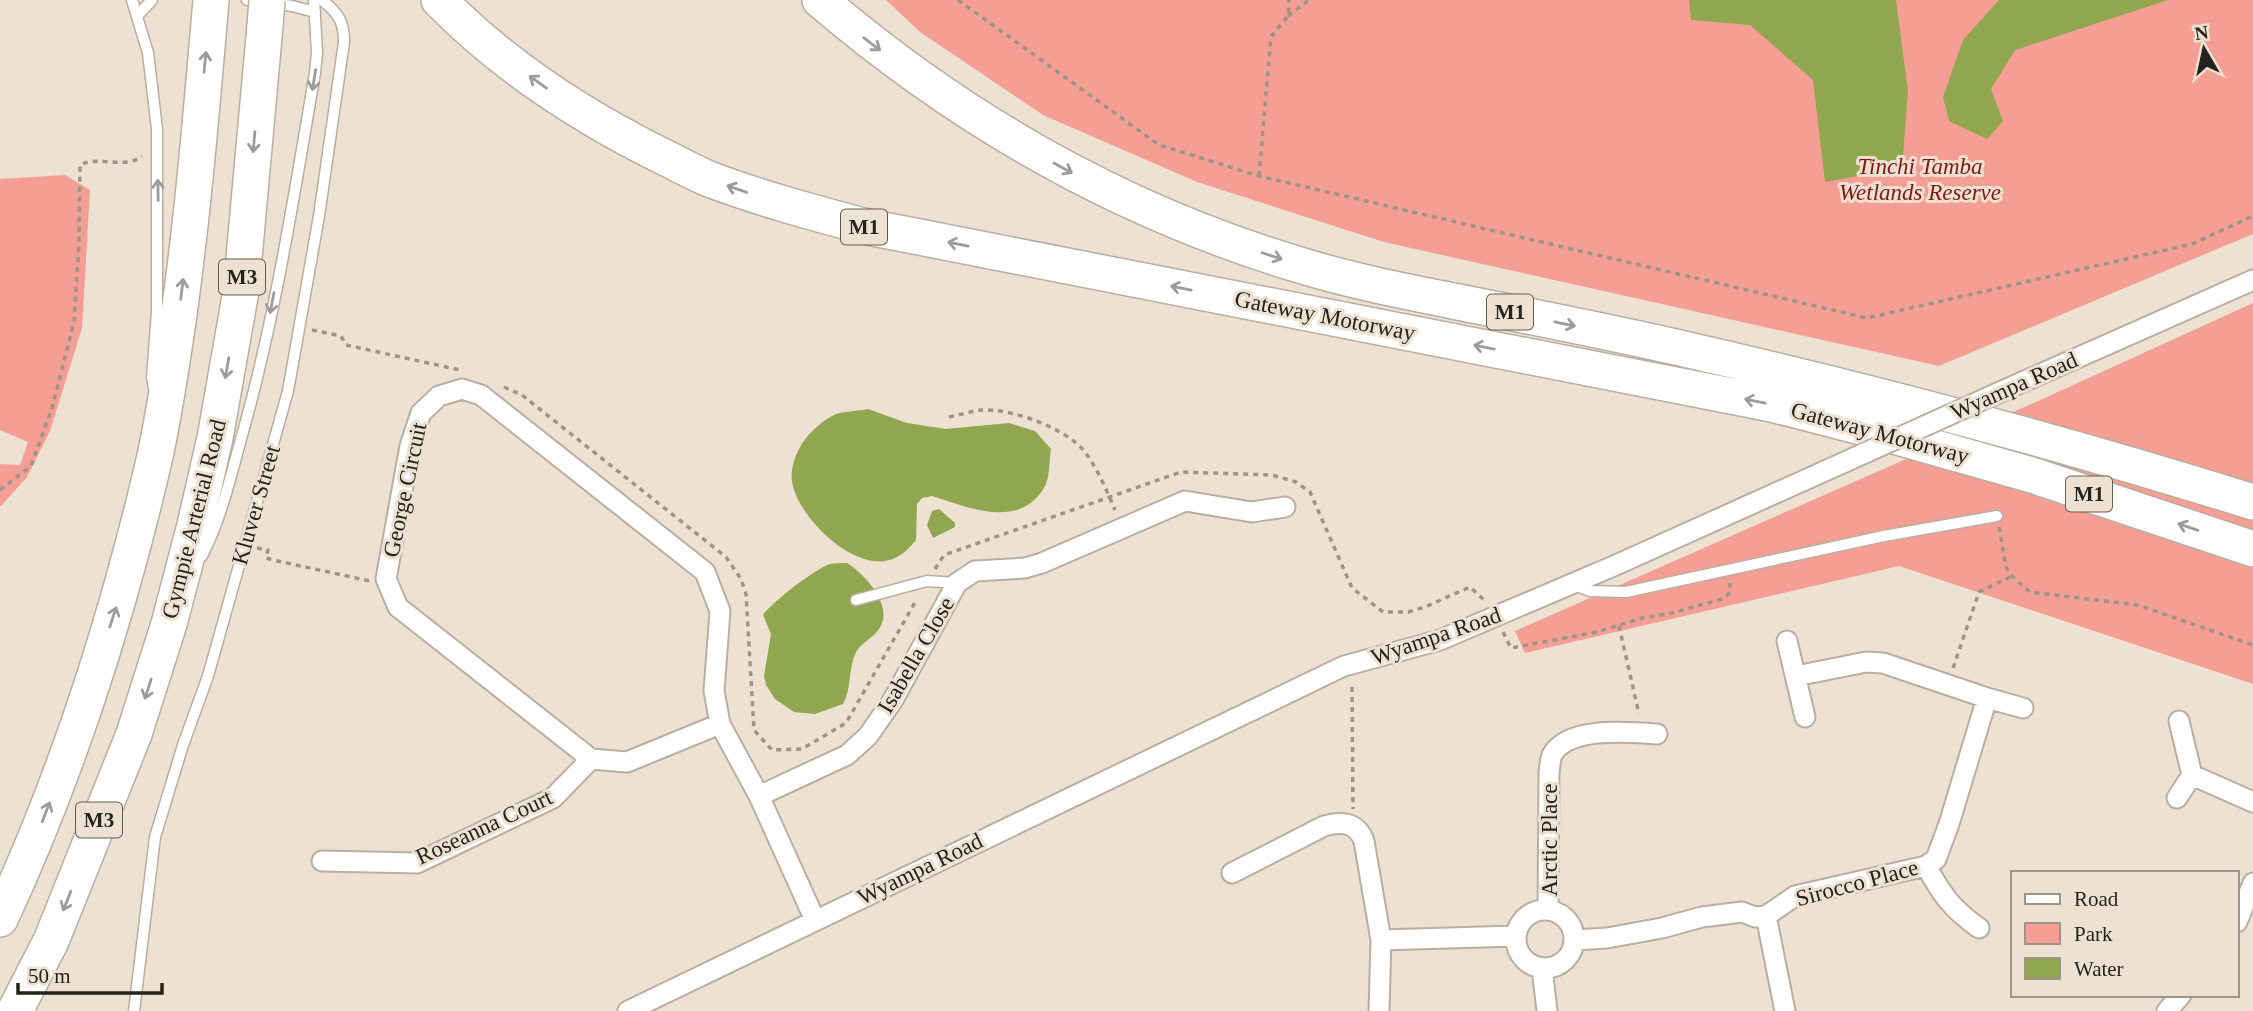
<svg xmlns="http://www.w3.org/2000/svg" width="2253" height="1011" font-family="Georgia,serif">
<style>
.green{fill:#f59e94}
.water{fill:#90a64f}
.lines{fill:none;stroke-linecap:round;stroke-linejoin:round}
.service-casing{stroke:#b9aea0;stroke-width:13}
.minor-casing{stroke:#b9aea0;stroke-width:23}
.motorway-casing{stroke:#b9aea0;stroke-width:38}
.path{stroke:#9d9489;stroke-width:3.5;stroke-dasharray:5 5;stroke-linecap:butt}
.service{stroke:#fff;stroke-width:10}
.minor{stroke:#fff;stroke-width:19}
.motorway{stroke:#fff;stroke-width:35}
.minor-bridge-casing{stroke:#b9aea0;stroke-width:23;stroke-linecap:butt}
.motorway-bridge-casing{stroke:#b9aea0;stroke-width:38;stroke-linecap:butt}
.minor-bridge{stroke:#fff;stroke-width:19}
.motorway-bridge{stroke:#fff;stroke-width:35}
.oneway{stroke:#9d9c99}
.labels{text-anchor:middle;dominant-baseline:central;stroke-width:6;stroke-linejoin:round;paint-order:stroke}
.shield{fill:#ede1d2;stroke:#625b53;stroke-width:2}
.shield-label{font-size:21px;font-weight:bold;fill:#26221c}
.park-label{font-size:23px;font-style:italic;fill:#851616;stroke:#ede1d2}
.street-label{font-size:23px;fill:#26221c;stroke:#ede1d2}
</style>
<rect width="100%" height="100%" fill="#ede1d2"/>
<!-- green -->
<path class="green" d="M886,0H2253V234L1939,366L1384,242L1197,182L1043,115L920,32Z
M65,175L90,190L82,328L50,431L27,477L0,507V464L20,465L28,442L0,430V179Z
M2253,303V684L1899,566L1525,653L1515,631L2038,401Z"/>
<!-- water -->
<path class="water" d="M1689,0H1896L1908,92L1902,168L1825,182L1813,80L1750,25L1691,20Z
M1999,0H2168L2015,50L1991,89L2003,121L1987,139L1949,121L1943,97L1963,40Z
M868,409L907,423L946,429L1009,423L1035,431L1051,449C1049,460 1050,477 1045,486C1020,531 968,507 932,496L922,498L917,504L916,540C910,547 904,554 895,558C857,576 798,518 792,482C790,468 796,453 803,442C811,431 823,420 836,414C845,411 858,411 868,409Z
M939,509L955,523V527L933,538L927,525L932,511Z
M847,563C865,574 895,607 879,629C873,638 861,643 856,652C848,668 852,688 843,704L815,714L794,712L775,699L766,685L764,676L771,634L763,615C772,602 815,569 830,564C835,563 842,563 847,563Z"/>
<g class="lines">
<!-- service casing -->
<g class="service-casing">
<path id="service" d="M132,0L148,53L157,129V312L152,378L154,388
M247,0L292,6L315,12
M137,16L152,0
M202,556C221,519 230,479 241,439C275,320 294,195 315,73L317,53L314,0
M1572,584L1590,591L1626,592L1884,536L1997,516
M856,600L927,581L957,583
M134,1011L155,837L183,745L208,676L288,391L319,216L344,42C344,21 338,13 322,0"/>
</g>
<!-- minor casing -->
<g class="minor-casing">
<path id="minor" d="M2000,392L2253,280
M1787,641L1805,717
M1987,698L2023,708
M2179,721L2192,775L2253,802
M720,724L714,691L720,611L705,572L481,395L462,389L439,396L421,413L410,446L386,579L398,607L591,759L627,762L720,724L759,796L815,920
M759,796L847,755L868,736L893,700L957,583L975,571L1025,568L1042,563L1185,501L1252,512L1285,507
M2177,798L2192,775
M322,861L417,863L553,798L591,759
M1926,866C1943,896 1951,908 1979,928
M1232,873L1324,826C1341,821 1357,822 1364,841L1381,940
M1516 939a29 29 0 1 1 58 0a29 29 0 1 1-58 0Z
M1548,910L1549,772C1550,767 1550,760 1552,755C1568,726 1629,732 1657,734
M1766,916L1785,1011
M2237,922L2253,883
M1575,940L1607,938L1662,928L1702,917L1742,912L1755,917L1766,916L1795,896L1926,866L1936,859L1949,824L1987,698L1883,663L1866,662L1796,676
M1542,968L1547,1011
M628,1011L1344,666L1440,640L1616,565L1856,457
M1379,1011L1381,940L1516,936
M2167,1011L2181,995"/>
</g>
<!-- motorway casing -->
<g class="motorway-casing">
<path id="motorway" d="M439,0C503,65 584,118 666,158C680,165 695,173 709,179C759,198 811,212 863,226L1772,404L1869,429L2035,476L2253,549
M820,0C962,121 1124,213 1303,266C1352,281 1403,291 1453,301C1529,316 1604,331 1680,348C1873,392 2064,443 2253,502
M0,919C56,799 99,673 133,545C143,506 154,466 161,426C187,286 199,142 211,0
M15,1011L51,941L134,734L169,624L195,525L215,438L241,291L265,26"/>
</g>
<!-- path -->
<path class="path" d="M958,0L1159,145L1259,176L1867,318L2192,244L2253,216
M1288,16L1309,0
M1259,176L1271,37L1288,16L1289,0
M312,330L341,336L346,345L460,370
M504,387L522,395L726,557L741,579L746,594L754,730L772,750L802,749L846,723L917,599
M949,417C960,415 971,411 981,410C1011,408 1066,428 1085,452C1097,468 1107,491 1115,510
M0,490L31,466L52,408L74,322L79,243L80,165C99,155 125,170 142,156
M1999,527L2006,567L2012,576L2030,592L2138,605L2253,645
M257,548L268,550L266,558L273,560L370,581
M935,569L944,555L1181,472L1272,475L1296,482L1310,492L1352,588L1383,612H1408L1425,607L1470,587L1485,601
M1619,626L1639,714
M1503,632L1511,648L1597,632L1642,618L1668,614L1722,599L1729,594L1730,583
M1953,668L1979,592L2012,576
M1352,687L1353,809"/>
<!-- service -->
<use href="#service" class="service"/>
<!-- minor -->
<use href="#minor" class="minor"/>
<!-- motorway -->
<use href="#motorway" class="motorway"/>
<!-- minor-bridge casing -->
<g class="minor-bridge-casing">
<path id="minor-bridge" d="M1856,457L2000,392"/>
</g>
<!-- motorway-bridge casing -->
<g class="motorway-bridge-casing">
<path id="motorway-bridge" d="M265,26L267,0"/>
</g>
<!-- minor-bridge -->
<use href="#minor-bridge" class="minor-bridge"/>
<!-- motorway-bridge -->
<use href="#motorway-bridge" class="motorway-bridge"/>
</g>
<!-- one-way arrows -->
<defs><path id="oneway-shaft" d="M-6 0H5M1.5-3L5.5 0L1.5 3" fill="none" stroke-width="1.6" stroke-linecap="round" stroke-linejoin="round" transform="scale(1.75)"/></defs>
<g class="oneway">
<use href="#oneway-shaft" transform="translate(872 44) rotate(37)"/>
<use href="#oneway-shaft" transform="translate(205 62) rotate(-84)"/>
<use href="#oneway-shaft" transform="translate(314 80) rotate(99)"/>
<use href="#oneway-shaft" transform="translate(538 82) rotate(-145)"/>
<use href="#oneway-shaft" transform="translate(254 142) rotate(95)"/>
<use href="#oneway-shaft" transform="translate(1063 168) rotate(29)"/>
<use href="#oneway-shaft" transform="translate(737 189) rotate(-161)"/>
<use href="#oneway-shaft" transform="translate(158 190) rotate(-91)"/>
<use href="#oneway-shaft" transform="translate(958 244) rotate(-169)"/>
<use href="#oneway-shaft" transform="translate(1272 256) rotate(18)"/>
<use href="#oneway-shaft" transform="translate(1181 288) rotate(-169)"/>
<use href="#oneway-shaft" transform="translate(182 289) rotate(-83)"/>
<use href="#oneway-shaft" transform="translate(272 303) rotate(101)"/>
<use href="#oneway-shaft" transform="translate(1565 324) rotate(12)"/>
<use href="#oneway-shaft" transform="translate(1484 347) rotate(-169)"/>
<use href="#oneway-shaft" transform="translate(227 368) rotate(100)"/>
<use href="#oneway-shaft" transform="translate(1755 401) rotate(-169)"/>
<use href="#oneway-shaft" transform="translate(2188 527) rotate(-161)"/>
<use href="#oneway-shaft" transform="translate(113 617) rotate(-72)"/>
<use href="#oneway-shaft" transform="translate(148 689) rotate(108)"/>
<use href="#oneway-shaft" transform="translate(46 812) rotate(-69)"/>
<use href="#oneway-shaft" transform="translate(67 901) rotate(112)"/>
</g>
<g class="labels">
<!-- shield labels -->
<g class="shield">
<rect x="841" y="209.5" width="46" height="35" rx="5"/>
<rect x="219" y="259.5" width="46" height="35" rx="5"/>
<rect x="1487" y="294.5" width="46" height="35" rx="5"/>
<rect x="2066" y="476.5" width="46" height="35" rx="5"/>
<rect x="76" y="802.5" width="46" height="35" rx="5"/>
</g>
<g class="shield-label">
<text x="864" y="227">M1</text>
<text x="242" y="277">M3</text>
<text x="1510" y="312">M1</text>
<text x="2089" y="494">M1</text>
<text x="99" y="820">M3</text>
</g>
<!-- park labels -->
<g class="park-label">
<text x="1920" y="166">Tinchi Tamba<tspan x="1920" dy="26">Wetlands Reserve</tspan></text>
</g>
<!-- street labels -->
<g class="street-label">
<text transform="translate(1325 316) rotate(11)">Gateway Motorway</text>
<text transform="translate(2014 386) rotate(-24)">Wyampa Road</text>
<text transform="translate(1880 433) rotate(15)">Gateway Motorway</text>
<text transform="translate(405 490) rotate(-78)">George Circuit</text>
<text transform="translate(256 505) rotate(-74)">Kluver Street</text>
<text transform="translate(194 519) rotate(-76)">Gympie Arterial Road</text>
<text transform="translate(1436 636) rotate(-19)">Wyampa Road</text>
<text transform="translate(916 655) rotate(-60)">Isabella Close</text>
<text transform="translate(484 827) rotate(-25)">Roseanna Court</text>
<text transform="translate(1549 840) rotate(-90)">Arctic Place</text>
<text transform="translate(920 869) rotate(-26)">Wyampa Road</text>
<text transform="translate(1857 883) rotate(-15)">Sirocco Place</text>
</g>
</g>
<!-- legend -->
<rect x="2011" y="871" width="228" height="126" fill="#ede1d2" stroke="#9d9589" stroke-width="2"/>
<rect x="2025" y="894" width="35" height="10" fill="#ffffff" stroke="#9d9589" stroke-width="2"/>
<text x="2074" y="906" font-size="21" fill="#26221c">Road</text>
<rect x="2025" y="923" width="35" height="21" fill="#f59e94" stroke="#9d9589" stroke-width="2"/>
<text x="2074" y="941" font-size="21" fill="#26221c">Park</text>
<rect x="2025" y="958" width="35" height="21" fill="#90a64f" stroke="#9d9589" stroke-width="2"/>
<text x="2074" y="976" font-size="21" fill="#26221c">Water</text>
<!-- north arrow -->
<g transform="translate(2204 49) rotate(351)" stroke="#ede1d2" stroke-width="5" paint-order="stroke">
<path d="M0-5L12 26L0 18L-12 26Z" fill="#26221c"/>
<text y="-10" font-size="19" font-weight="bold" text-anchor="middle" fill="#26221c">N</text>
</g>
<!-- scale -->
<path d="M18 983v10h144v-10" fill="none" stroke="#26221c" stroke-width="3.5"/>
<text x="28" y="983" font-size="21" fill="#26221c" stroke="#ede1d2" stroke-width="5" paint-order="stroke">50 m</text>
</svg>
